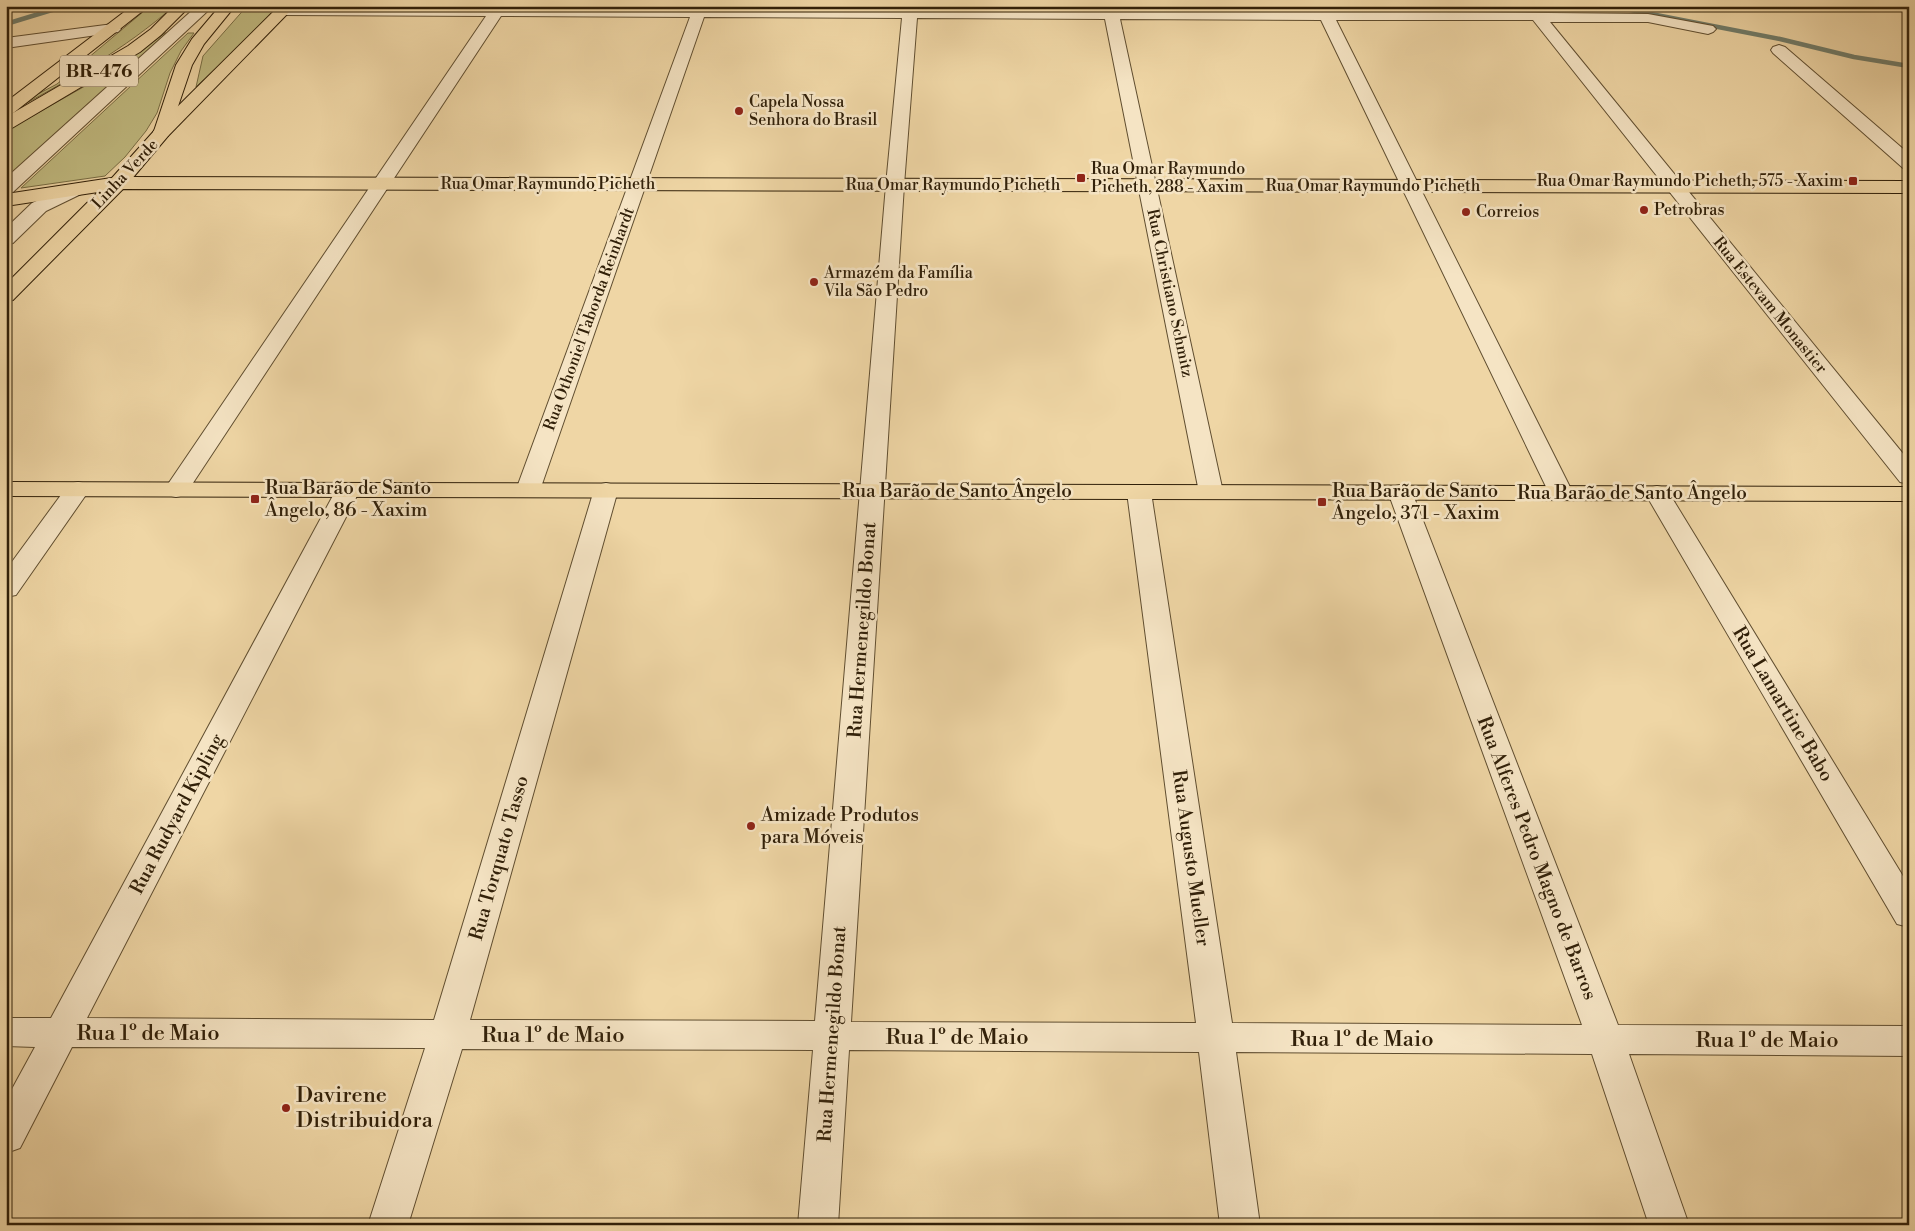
<svg xmlns="http://www.w3.org/2000/svg" width="1915" height="1231" font-family="'Libre Bodoni',serif">
<style>
.green{fill:#c1bb81;stroke:#796e45}
.lines{fill:none;stroke-linecap:round;stroke-linejoin:round}
.stream{stroke:#707c6a;stroke-width:4.5}
.minor-casing{stroke:#604e30;stroke-width:2}
.major-casing{stroke:#312009;stroke-width:2}
.highway-casing{stroke:#312009;stroke-width:2}
.minor{fill:#f5e4c4;fill-rule:evenodd}
.major{fill:#efd6a5;fill-rule:evenodd}
.highway{fill:#efd6a5;fill-rule:evenodd}
.poi-dot{fill:#8f2418;stroke:#f5e4c4;stroke-width:2}
.labels{text-anchor:middle;dominant-baseline:central;stroke-width:5;stroke-linejoin:round;paint-order:stroke}
.far-poi-label{font-size:16px;fill:#312009;stroke:#f5e4c4;text-anchor:start}
.far-street-label{font-size:16px;fill:#312009;stroke:#f5e4c4}
.shield{fill:#f5e4c4;stroke:#6c5b41;stroke-width:1}
.shield-label{font-size:18px;font-weight:bold;fill:#312009}
.poi-label{font-size:19px;fill:#312009;stroke:#f5e4c4;text-anchor:start}
.street-label{font-size:19px;fill:#312009;stroke:#f5e4c4}
.near-street-label{font-size:22px;fill:#312009;stroke:#f5e4c4}
.near-poi-label{font-size:22px;fill:#312009;stroke:#f5e4c4;text-anchor:start}
</style>
<rect width="100%" height="100%" fill="#efd6a5"/>
<filter id="stains"><feTurbulence type="fractalNoise" baseFrequency=".004" numOctaves="4"/><feColorMatrix values="0 0 0 0 .2 0 0 0 0 .09 0 0 0 0 .02 0 0 0 .5 -.17"/></filter>
<radialGradient id="worn" r=".72"><stop offset=".6" stop-color="#630" stop-opacity="0"/><stop offset="1" stop-color="#630" stop-opacity=".3"/></radialGradient>
<!-- green -->
<path class="green" d="M150,6H174C124,50 72,78 14,110L32,93H40L57,84Z
M247,6H279L273,14L196,87L203,56Z
M165,33H172L6,183V131L115,69Z
M188,33H194L181,51L170,73L157,113L146,131L125,157L105,176L21,188Z"/>
<g class="lines">
<!-- stream -->
<path class="stream" d="M1610,6L1780,39L1854,57L1909,66
M6,24L65,6"/>
<!-- minor casing -->
<g class="minor-casing">
<path id="minor" d="M10,6H43V7L41,10C32,12 16,13 10,6Z
M197,6H213L13,192L6,193V178Z
M492,6L903,9L904,6H918V9L1103,10V6H1117L1118,10L1317,11L1315,6H1329L1332,11L1648,14L1713,26L1716,29L1713,32L1708,34L1648,22H1550L1909,461V484L1900,482L1533,20H1336L1573,493L1570,498L1561,500L1552,498L1549,493L1321,20L1120,19L1223,492L1220,497L1211,499L1202,497L1199,492L1105,19L917,18L904,185L851,1022L1196,1023L1127,492L1130,487L1139,485L1148,487L1151,492L1232,1023L1582,1025L1388,492L1391,487L1400,485L1409,487L1412,492L1618,1025L1909,1026V1056L1629,1054L1689,1225H1649L1592,1054L1236,1052L1260,1225H1220L1199,1052L849,1050L838,1225H798L813,1050L462,1049L408,1225H368L425,1048L72,1047L20,1148L6,1153V1100L35,1047L6,1046V1018H51L336,490L339,485L348,483L357,485L360,490L87,1018L434,1020L594,490L597,485L606,483L615,485L618,490L470,1020L815,1021L886,185L902,18L704,17L540,490L537,495L528,497L519,495L516,490L690,17L501,16L185,495L176,497L167,495L164,490L486,16L284,15L279,14L277,11L279,8L284,7Z
M113,24L118,26L121,29L118,32L6,48V38Z
M1779,45L1785,47L1909,154V169L1903,168L1773,53L1771,50L1773,47Z
M74,184L81,186L83,190L81,194L46,211L13,243L6,245V228L32,203Z
M78,482L87,484L90,489L16,595L6,597V570L69,484Z
M1657,486L1666,488L1669,493L1909,886V927L1897,924L1645,493L1648,488Z"/>
</g>
<!-- major casing -->
<g class="major-casing">
<path id="major" d="M132,6H149L12,114L6,115V102Z
M279,6H295L168,136L162,137L156,136L153,132L156,128Z
M118,177L1909,181V193L118,189L6,206V194Z
M6,482L1909,487V501L6,496Z"/>
</g>
<!-- highway casing -->
<g class="highway-casing">
<path id="highway" d="M174,6H190L161,35L140,52L12,128L6,129V117L128,46L151,29Z
M220,6H235L204,44L192,65L168,136L125,187L13,300L6,302V284L111,179L154,131L176,65L192,39Z"/>
</g>
<!-- minor -->
<use href="#minor" class="minor"/>
<!-- major -->
<use href="#major" class="major"/>
<!-- highway -->
<use href="#highway" class="highway"/>
</g>
<!-- markers -->
<g class="poi-dot">
<circle cx="739" cy="111" r="5"/>
<rect x="1076" y="173" width="10" height="10" rx="2.5"/>
<rect x="1848" y="176" width="10" height="10" rx="2.5"/>
<circle cx="1644" cy="210" r="5"/>
<circle cx="1466" cy="212" r="5"/>
<circle cx="814" cy="282" r="5"/>
<rect x="250" y="494" width="10" height="10" rx="2.5"/>
<rect x="1317" y="497" width="10" height="10" rx="2.5"/>
<circle cx="751" cy="826" r="5"/>
<circle cx="286" cy="1108" r="5"/>
</g>
<g class="labels">
<!-- far-poi labels -->
<g class="far-poi-label">
<text x="749" y="102">Capela Nossa<tspan x="749" dy="18">Senhora do Brasil</tspan></text>
<text x="1091" y="169">Rua Omar Raymundo<tspan x="1091" dy="18">Picheth, 288 - Xaxim</tspan></text>
<text x="1843" y="181" text-anchor="end">Rua Omar Raymundo Picheth, 575 - Xaxim</text>
<text x="1654" y="210">Petrobras</text>
<text x="1476" y="212">Correios</text>
<text x="824" y="273">Armazém da Família<tspan x="824" dy="18">Vila São Pedro</tspan></text>
</g>
<!-- far-street labels -->
<g class="far-street-label">
<text transform="translate(125 174) rotate(-47)">Linha Verde</text>
<text x="548" y="184">Rua Omar Raymundo Picheth</text>
<text x="953" y="185">Rua Omar Raymundo Picheth</text>
<text x="1373" y="186">Rua Omar Raymundo Picheth</text>
<text transform="translate(1170 293) rotate(78)">Rua Christiano Schmitz</text>
<text transform="translate(1770 305) rotate(51)">Rua Estevam Monastier</text>
<text transform="translate(589 319) rotate(-70)">Rua Othoniel Taborda Reinhardt</text>
</g>
<!-- shield labels -->
<rect class="shield" x="60" y="55.5" width="78" height="31" rx="4"/>
<g class="shield-label">
<text x="99" y="71">BR-476</text>
</g>
<!-- poi labels -->
<g class="poi-label">
<text x="265" y="488">Rua Barão de Santo<tspan x="265" dy="22">Ângelo, 86 - Xaxim</tspan></text>
<text x="1332" y="491">Rua Barão de Santo<tspan x="1332" dy="22">Ângelo, 371 - Xaxim</tspan></text>
<text x="761" y="815">Amizade Produtos<tspan x="761" dy="22">para Móveis</tspan></text>
</g>
<!-- street labels -->
<g class="street-label">
<text x="957" y="491">Rua Barão de Santo Ângelo</text>
<text x="1632" y="493">Rua Barão de Santo Ângelo</text>
<text transform="translate(862 630) rotate(-86)">Rua Hermenegildo Bonat</text>
<text transform="translate(1783 704) rotate(59)">Rua Lamartine Babo</text>
<text transform="translate(177 814) rotate(-62)">Rua Rudyard Kipling</text>
<text transform="translate(499 858) rotate(-74)">Rua Torquato Tasso</text>
<text transform="translate(1191 858) rotate(82)">Rua Augusto Mueller</text>
<text transform="translate(1537 858) rotate(69)">Rua Alferes Pedro Magno de Barros</text>
<text transform="translate(832 1034) rotate(-86)">Rua Hermenegildo Bonat</text>
</g>
<!-- near-street labels -->
<g class="near-street-label">
<text x="148" y="1033">Rua 1º de Maio</text>
<text x="553" y="1035">Rua 1º de Maio</text>
<text x="957" y="1037">Rua 1º de Maio</text>
<text x="1362" y="1039">Rua 1º de Maio</text>
<text x="1767" y="1040">Rua 1º de Maio</text>
</g>
<!-- near-poi labels -->
<g class="near-poi-label">
<text x="296" y="1095">Davirene<tspan x="296" dy="25">Distribuidora</tspan></text>
</g>
</g>
<!-- margin -->
<rect width="1915" height="1231" fill="none" stroke="#efd6a5" stroke-width="25"/>
<rect x="8" y="8" width="1900" height="1216" fill="none" stroke="#312009" stroke-width="2.5"/>
<rect x="12" y="12" width="1890" height="1206" fill="none" stroke="#312009"/>
<rect width="100%" height="100%" filter="url(#stains)"/>
<rect width="100%" height="100%" fill="url(#worn)"/>
</svg>
